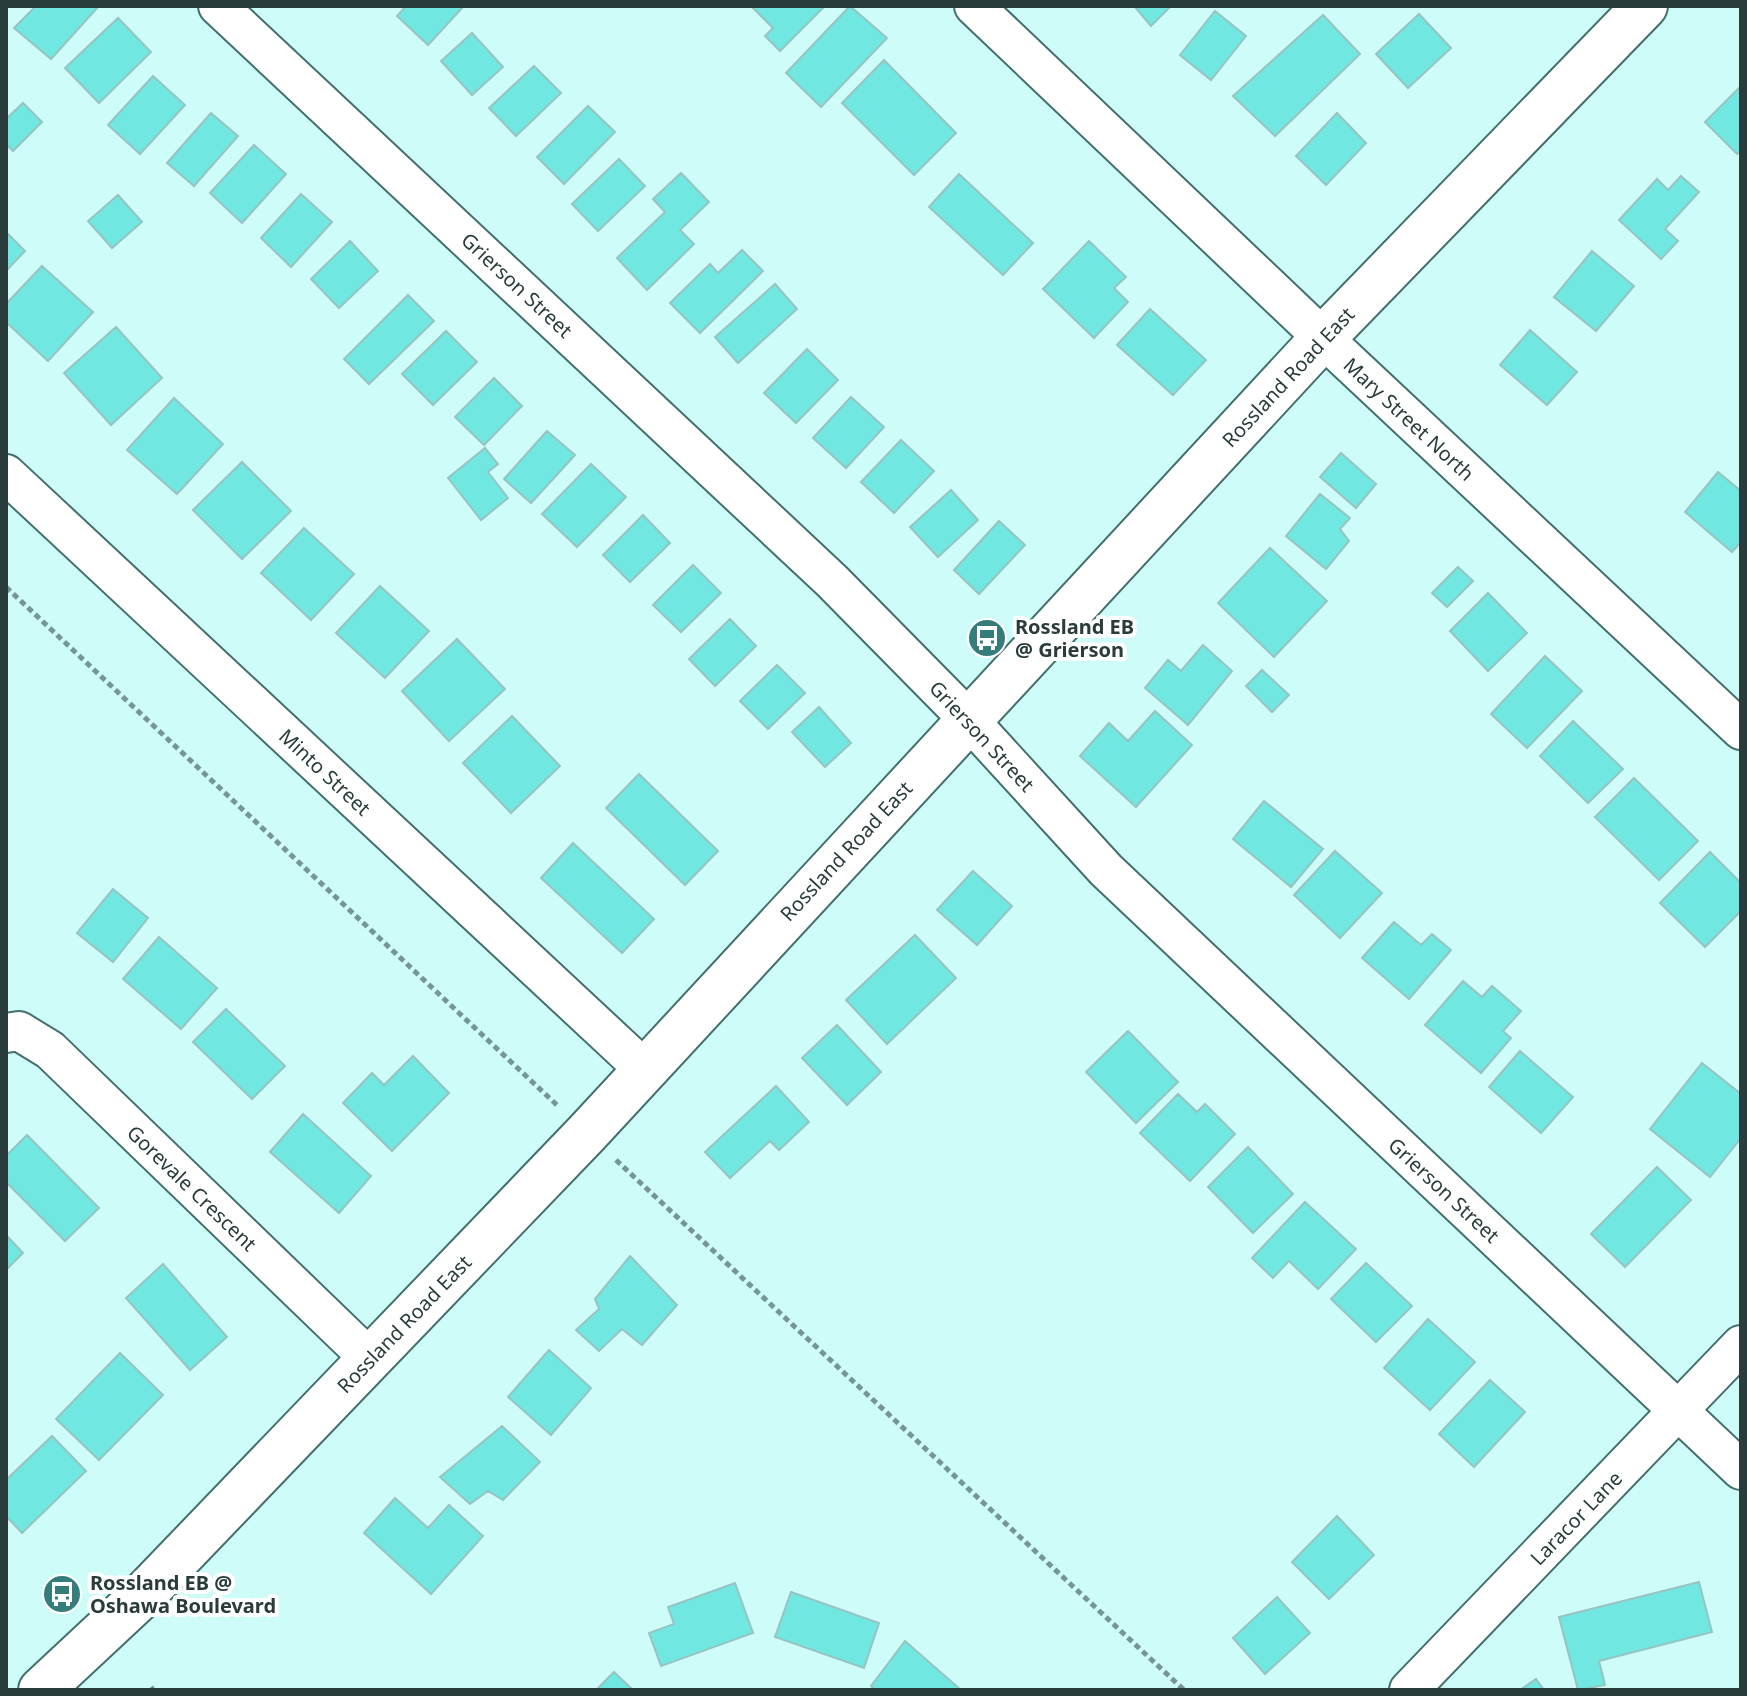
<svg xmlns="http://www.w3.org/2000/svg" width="1747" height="1696" font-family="'Noto Sans',sans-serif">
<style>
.building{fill:#71e7e2;stroke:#96c4c1;stroke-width:2}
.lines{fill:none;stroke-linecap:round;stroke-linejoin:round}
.minor-casing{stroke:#446f6c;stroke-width:42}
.major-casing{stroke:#446f6c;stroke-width:48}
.path{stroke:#759694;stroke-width:5;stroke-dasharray:6 4;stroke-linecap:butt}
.minor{stroke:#fff;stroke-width:38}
.major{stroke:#fff;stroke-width:44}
.labels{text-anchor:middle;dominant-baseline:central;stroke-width:8;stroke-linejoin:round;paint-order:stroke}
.street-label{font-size:20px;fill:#293c3b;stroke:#fff}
.poi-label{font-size:20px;font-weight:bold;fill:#293c3b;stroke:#fff;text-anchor:start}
</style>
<rect width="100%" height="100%" fill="#cdfcf9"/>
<!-- building -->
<path class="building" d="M36,6H99L51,59L14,28Z
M406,6H464L428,45L397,16Z
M751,6H825L780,51L765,36L773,28Z
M850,6L887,38L821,107L786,73Z
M1134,6H1171L1151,26Z
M1215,11L1246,36L1211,80L1180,55Z
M1419,14L1451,48L1408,88L1376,54Z
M1323,15L1360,54L1275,136L1233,96Z
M118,18L151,52L99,103L65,68Z
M472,33L503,67L472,95L441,61Z
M884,60L956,133L914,175L842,103Z
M534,66L561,93L516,136L489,108Z
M153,76L185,105L140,154L108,125Z
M1741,86V151L1737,154L1705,122Z
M23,103L42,122L13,151L6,144V119Z
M588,106L615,132L564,184L537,157Z
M211,113L238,136L194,186L167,163Z
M1337,113L1366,143L1326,185L1296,156Z
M254,145L286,174L242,223L210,193Z
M619,159L645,186L598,231L572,204Z
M681,173L709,202L680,230L694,244L647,290L617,258L665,212L653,199Z
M959,174L1033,243L1003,275L929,207Z
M1681,176L1699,192L1665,229L1678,241L1661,259L1619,220L1657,179L1668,190Z
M301,194L332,222L291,267L261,238Z
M118,195L142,222L112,248L88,221Z
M6,232L25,251L6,271Z
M350,241L378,271L339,308L311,279Z
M1089,241L1126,277L1114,288L1128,302L1094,338L1043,289Z
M742,250L763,271L700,333L670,303L710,264L718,273Z
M1592,251L1634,286L1596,331L1554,297Z
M42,266L93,312L48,361L6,322V304Z
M775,284L797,309L738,363L715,337Z
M408,295L434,321L369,384L344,359Z
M1150,309L1206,360L1173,395L1117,345Z
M116,327L162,378L111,425L64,373Z
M1530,330L1577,372L1547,405L1500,365Z
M446,331L477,362L433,405L402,374Z
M807,349L838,380L796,423L764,393Z
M494,378L522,406L484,445L455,417Z
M851,397L884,427L846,468L813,438Z
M174,398L223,444L177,494L127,450Z
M547,431L575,455L531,503L504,479Z
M901,440L934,471L894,513L861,482Z
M485,448L498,464L488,472L508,498L481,520L448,478Z
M1341,453L1376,484L1356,508L1320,477Z
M242,462L291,511L242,559L193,510Z
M591,464L626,497L577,547L542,514Z
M1718,472L1741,491V542L1732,552L1685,512Z
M951,490L978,520L938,557L910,527Z
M1320,494L1350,518L1340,529L1349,541L1326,569L1286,536Z
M643,515L670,543L630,582L603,555Z
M999,521L1025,545L979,594L954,570Z
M304,528L354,574L311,620L261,573Z
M1270,548L1327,601L1274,657L1218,603Z
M693,565L721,593L681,632L653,605Z
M1458,567L1473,581L1447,607L1432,593Z
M380,586L429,631L385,678L336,633Z
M1488,593L1527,633L1488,671L1450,631Z
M730,619L756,646L715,686L689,659Z
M457,639L505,689L449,741L402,691Z
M1203,645L1232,671L1188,725L1145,688L1168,660L1181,671Z
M1545,656L1582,691L1527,748L1491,714Z
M777,665L805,693L768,729L740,701Z
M1262,670L1289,695L1272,712L1246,686Z
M819,707L851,743L825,767L792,732Z
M1155,711L1192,745L1136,807L1080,756L1109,723L1128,741Z
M512,716L560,766L511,813L463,763Z
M1573,721L1623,769L1588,803L1540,756Z
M639,774L718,851L685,885L606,808Z
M1634,778L1698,841L1659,880L1595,817Z
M1264,801L1323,849L1291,887L1233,839Z
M573,843L654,919L622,953L541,878Z
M1335,851L1382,893L1340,938L1294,895Z
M1710,852L1741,883V911L1705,947L1660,903Z
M973,871L1012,906L977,945L937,910Z
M113,889L148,918L113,962L77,933Z
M1394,922L1421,945L1432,934L1451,950L1409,999L1362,958Z
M915,935L956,978L887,1044L846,1000Z
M159,937L217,988L181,1029L123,979Z
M1463,981L1482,997L1492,986L1521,1011L1503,1031L1511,1038L1481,1073L1425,1025Z
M226,1009L285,1066L252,1099L193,1042Z
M837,1025L881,1072L847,1105L802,1058Z
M1128,1031L1178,1082L1136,1123L1086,1072Z
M1520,1051L1573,1097L1541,1133L1489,1087Z
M413,1056L449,1093L392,1151L343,1103L372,1073L384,1085Z
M1702,1063L1741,1094V1138L1710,1177L1650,1129Z
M776,1086L809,1122L779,1150L770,1141L730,1178L705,1152Z
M1178,1094L1197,1112L1205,1104L1235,1134L1190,1181L1140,1133Z
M303,1114L371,1176L339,1213L270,1152Z
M27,1135L99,1208L65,1241L6,1182V1156Z
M1248,1147L1293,1194L1253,1233L1208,1187Z
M1657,1167L1691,1200L1625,1267L1591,1234Z
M1305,1202L1356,1249L1318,1289L1289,1261L1273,1278L1252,1258Z
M6,1235L23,1253L6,1270Z
M630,1256L677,1305L642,1345L622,1329L599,1351L576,1330L599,1309L595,1299Z
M1366,1263L1412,1306L1376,1342L1331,1299Z
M163,1264L227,1337L190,1370L126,1298Z
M1428,1319L1475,1362L1430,1410L1384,1368Z
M549,1350L591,1388L551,1435L508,1397Z
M120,1353L163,1395L99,1460L56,1419Z
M1490,1380L1525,1412L1474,1467L1439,1434Z
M502,1426L540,1462L503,1500L488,1491L470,1504L440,1477Z
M52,1436L86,1471L22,1533L6,1516V1480Z
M395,1498L428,1528L449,1505L483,1536L431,1594L364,1533Z
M1337,1516L1374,1555L1329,1599L1292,1562Z
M1699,1582L1712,1632L1599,1661L1605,1685L1578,1690L1559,1617Z
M735,1583L753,1633L661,1666L649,1633L674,1624L668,1607Z
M791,1592L879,1623L864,1668L775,1637Z
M1277,1597L1310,1633L1265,1674L1233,1638Z
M905,1641L961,1690H876L871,1686Z
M614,1672L633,1690H596Z
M1536,1679L1544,1690H1520Z"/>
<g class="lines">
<!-- minor casing -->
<g class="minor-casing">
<path id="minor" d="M218,6L832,581L968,719L1106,870L1741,1470
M974,6L1323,338L1741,730
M6,474L644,1069
M6,1033L19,1031L50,1050L370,1359
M1409,1690L1741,1345"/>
</g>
<!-- major casing -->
<g class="major-casing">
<path id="major" d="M41,1690L146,1592L587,1133L1323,338L1645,6"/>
</g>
<!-- path -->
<path class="path" d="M6,587L559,1107
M616,1160L1184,1690
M151,1687L153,1690"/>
<!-- minor -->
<use href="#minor" class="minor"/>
<!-- major -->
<use href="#major" class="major"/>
</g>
<!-- icons -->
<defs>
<g id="bus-disc" transform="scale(2)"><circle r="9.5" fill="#357d7a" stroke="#fff"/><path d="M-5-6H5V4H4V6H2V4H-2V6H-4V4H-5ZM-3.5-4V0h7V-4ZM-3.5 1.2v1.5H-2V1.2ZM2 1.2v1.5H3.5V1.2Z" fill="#fff"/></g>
</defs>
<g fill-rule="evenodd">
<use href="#bus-disc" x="987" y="638"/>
<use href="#bus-disc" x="62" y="1594"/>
</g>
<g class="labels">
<!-- street labels -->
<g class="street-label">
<text transform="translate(517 285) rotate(43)">Grierson Street</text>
<text transform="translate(1288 377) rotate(-47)">Rossland Road East</text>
<text transform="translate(1409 419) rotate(43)">Mary Street North</text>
<text transform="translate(982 736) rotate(47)">Grierson Street</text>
<text transform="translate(325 772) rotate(43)">Minto Street</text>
<text transform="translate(846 851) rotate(-47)">Rossland Road East</text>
<text transform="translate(192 1188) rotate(44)">Gorevale Crescent</text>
<text transform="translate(1444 1190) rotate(43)">Grierson Street</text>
<text transform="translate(404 1324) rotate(-46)">Rossland Road East</text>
<text transform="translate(1576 1518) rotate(-46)">Laracor Lane</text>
</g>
<!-- poi labels -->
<g class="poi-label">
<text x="1015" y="626">Rossland EB<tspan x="1015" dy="23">@ Grierson</tspan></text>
<text x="90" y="1582">Rossland EB @<tspan x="90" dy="23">Oshawa Boulevard</tspan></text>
</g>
</g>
<!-- border -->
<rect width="1747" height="1696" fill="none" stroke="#293c3b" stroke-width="16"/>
</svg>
